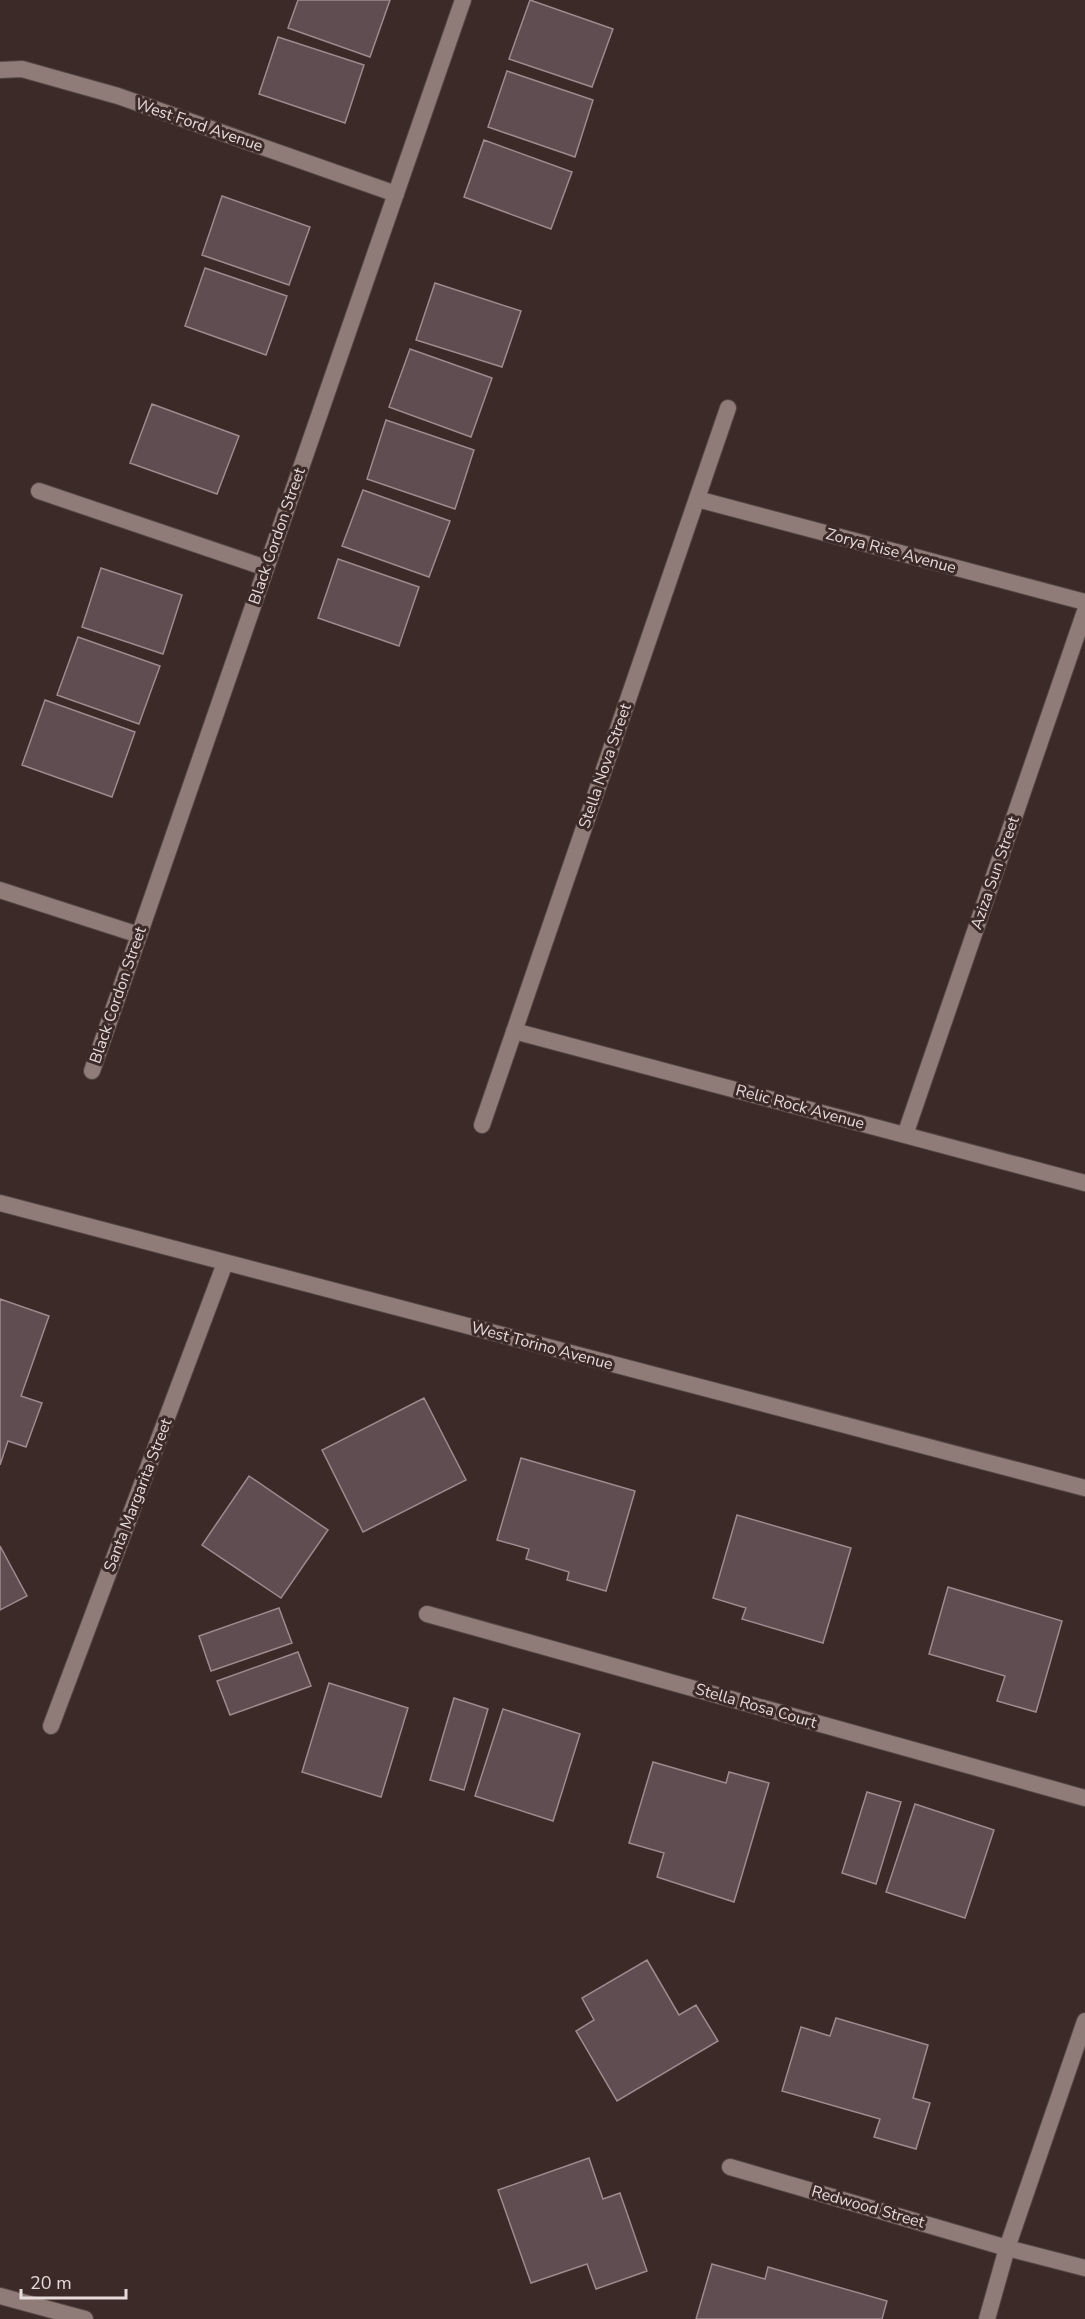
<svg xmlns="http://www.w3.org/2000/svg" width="1085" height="2319" font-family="'Nunito Sans',sans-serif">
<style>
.building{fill:#5f4d52;stroke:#9e8a8f;stroke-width:1.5}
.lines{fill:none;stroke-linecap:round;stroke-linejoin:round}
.service-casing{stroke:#544744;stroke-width:18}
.minor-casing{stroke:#544744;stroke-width:18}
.tertiary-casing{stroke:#544744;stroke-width:18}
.service{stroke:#8f7b77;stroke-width:16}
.minor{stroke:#8f7b77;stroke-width:16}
.tertiary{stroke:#8f7b77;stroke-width:16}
.labels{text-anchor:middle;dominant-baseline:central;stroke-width:6;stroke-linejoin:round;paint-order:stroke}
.street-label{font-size:16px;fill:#e6dbd9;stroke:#3b2a27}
</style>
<rect width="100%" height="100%" fill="#3b2a27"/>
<!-- building -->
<path class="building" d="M298,0H390L370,57L288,28Z
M530,0L613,29L592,87L509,59Z
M278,37L364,65L345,123L259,94Z
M507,71L593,100L575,157L488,127Z
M484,140L572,172L551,229L464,197Z
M222,196L310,227L289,285L202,255Z
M205,268L287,296L266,355L185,326Z
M435,283L521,311L502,367L416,340Z
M410,349L492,378L471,437L389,407Z
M152,404L239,436L217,494L130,463Z
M386,420L474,450L455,509L367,479Z
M363,490L450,521L429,577L342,546Z
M338,559L419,587L399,646L318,618Z
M101,568L182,595L163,654L82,627Z
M78,637L160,666L139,724L57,695Z
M45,700L135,732L112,797L22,765Z
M0,1299L49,1316L21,1396L42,1403L26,1447L8,1441L0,1465Z
M424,1398L466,1480L363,1532L322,1450Z
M521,1458L635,1491L606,1591L567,1580L569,1572L526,1559L529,1549L497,1540Z
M249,1476L328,1530L281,1598L202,1545Z
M737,1515L851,1548L823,1643L742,1619L746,1608L713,1598Z
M0,1546L27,1596L0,1610Z
M948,1587L1062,1621L1036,1712L997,1701L1005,1676L929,1654Z
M279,1608L292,1643L211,1671L199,1636Z
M298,1652L311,1686L230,1715L217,1681Z
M329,1683L408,1708L381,1797L302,1772Z
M454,1698L488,1709L464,1790L430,1780Z
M503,1709L580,1734L553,1821L475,1796Z
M653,1762L726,1783L729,1772L769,1783L734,1902L657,1877L664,1853L629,1843Z
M867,1792L901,1802L876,1884L842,1873Z
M915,1804L994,1830L965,1918L886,1892Z
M647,1960L679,2015L696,2005L718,2041L617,2101L576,2031L594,2020L582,1998Z
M836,2018L928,2045L913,2098L930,2103L916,2149L874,2137L880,2119L782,2091L801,2027L830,2036Z
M589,2158L603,2199L620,2193L647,2271L596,2289L587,2264L531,2283L498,2190Z
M712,2264L765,2279L768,2267L887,2301L882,2319H696Z"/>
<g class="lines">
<!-- service casing -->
<g class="service-casing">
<path id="service" d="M39,491L266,568
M0,890L139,935"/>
</g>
<!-- minor casing -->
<g class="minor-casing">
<path id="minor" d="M0,70L22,69L118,96L396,194
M697,499L1085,602
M514,1031L1085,1183
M92,1071L463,0
M482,1125L728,408
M905,1135L1085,611
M0,1203L1085,1488
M427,1614L1085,1798
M51,1726L225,1263
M730,2167L1007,2248L1085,2268
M987,2319L1007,2248L1085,2021"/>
</g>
<!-- tertiary casing -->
<g class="tertiary-casing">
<path id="tertiary" d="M0,2296L85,2319"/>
</g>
<!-- service -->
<use href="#service" class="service"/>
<!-- minor -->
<use href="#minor" class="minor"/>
<!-- tertiary -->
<use href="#tertiary" class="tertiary"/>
</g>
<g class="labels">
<!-- street labels -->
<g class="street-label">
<text transform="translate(199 125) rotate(19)">West Ford Avenue</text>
<text transform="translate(277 536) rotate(-71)">Black Cordon Street</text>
<text transform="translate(891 551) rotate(15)">Zorya Rise Avenue</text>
<text transform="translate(605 766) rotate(-71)">Stella Nova Street</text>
<text transform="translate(995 873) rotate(-71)">Aziza Sun Street</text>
<text transform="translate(118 995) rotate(-71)">Black Cordon Street</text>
<text transform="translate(800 1107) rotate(15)">Relic Rock Avenue</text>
<text transform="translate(542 1346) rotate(15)">West Torino Avenue</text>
<text transform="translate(138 1495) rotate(-69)">Santa Margarita Street</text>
<text transform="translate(756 1706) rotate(16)">Stella Rosa Court</text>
<text transform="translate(868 2207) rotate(16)">Redwood Street</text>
</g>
</g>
<!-- scale -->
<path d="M21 2289v9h105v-9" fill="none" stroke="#e6dbd9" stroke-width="3"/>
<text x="30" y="2289" font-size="18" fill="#e6dbd9" stroke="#3b2a27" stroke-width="4.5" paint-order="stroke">20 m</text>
</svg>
